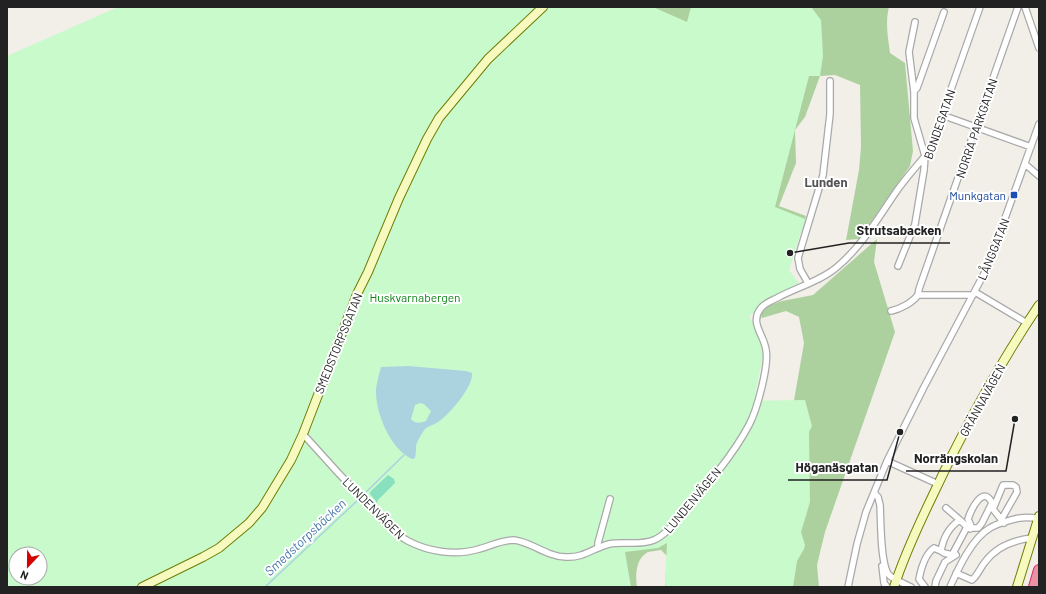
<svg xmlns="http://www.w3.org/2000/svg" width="1046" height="594" font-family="Barlow,sans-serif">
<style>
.forest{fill:#add19e}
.park{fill:#c8facc;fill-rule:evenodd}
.pitch{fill:#88e0be}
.water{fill:#aad3df;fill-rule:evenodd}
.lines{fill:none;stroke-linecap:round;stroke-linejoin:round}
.stream{stroke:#aad3df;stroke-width:1.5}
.street-casing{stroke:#a9a9a9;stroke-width:8}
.secondary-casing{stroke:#707d05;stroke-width:10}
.highway-casing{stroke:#dc2a67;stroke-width:12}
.street{stroke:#fff;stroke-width:5.5}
.secondary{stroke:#f7fabf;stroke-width:8}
.highway{stroke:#e892a2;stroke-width:10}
.transit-dot{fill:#1a4fb4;stroke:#fff;stroke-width:1.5}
.labels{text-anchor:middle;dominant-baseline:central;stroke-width:4;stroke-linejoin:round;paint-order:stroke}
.street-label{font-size:12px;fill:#222;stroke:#fff}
.transit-label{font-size:12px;fill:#164399;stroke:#fff;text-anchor:end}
.park-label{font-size:12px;fill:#0c8416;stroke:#fff}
.neighbourhood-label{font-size:13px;font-weight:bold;fill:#555;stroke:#fff}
.water-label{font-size:13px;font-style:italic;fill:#4a7aab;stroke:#fff}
.leader{fill:none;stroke:#222;stroke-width:1.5}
.callout-dot{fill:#222;stroke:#fff;stroke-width:1.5}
.callout-label{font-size:13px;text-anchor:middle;font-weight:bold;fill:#222;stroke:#fff;stroke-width:4;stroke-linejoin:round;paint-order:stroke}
</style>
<rect width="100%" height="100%" fill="#f2efe9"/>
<!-- forest -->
<path class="forest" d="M597,7H889C885,23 888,37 890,53L905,63L913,151L910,166L859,239L846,240L859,170L861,147L860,85L835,75L820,76L805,117L795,130L796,163L779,206L806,216L801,232L750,313L748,319L757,336L763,355L751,402L793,406L804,343L799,317L786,311L762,318L761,314L764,310L770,305L782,301L813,295L877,239L874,262L895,332L825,532L817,565L819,587H665L667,556L661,550C657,551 652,551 648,552C636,558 635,575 637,587H604Z"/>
<!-- park -->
<path class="park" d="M118,7H653L687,22L691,7H811L821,20L823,56L820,76H809L775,207L805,219L789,270L799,283L749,316L759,336L763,355L754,401L805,400L812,426L809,432L810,502L801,532L805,545L804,549L797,561L793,587H666L665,584L667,543L658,548L625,552L631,587H7V56ZM16,554H40V578H16Z"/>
<!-- pitch -->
<path class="pitch" d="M388,475L394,479L395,483L378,500L375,507L373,505L376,501L370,494V492Z"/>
<!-- water -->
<path class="water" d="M408,366L466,371L472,373C474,386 449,415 438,422C434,425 428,426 425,429C422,433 417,441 416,446C416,450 416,453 415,458L412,459C390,449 375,412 376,389C377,382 379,374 381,367ZM420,403L424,404L431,411L426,421C420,423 415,424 411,419L415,405Z"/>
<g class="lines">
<!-- stream -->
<path class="stream" d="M364,494L404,455
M265,587L358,500"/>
<!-- street casing -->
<g class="street-casing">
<path id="street" d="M1025,7L1039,48
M915,22L909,52L914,92V118L925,156
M914,91L917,88L944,12
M942,115L1031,147
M1025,164L1039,176
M898,266L915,224L924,170L925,156L930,149L980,7
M808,283L800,269L798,258L823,175L830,114V81
M975,292L1027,323
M918,295L919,289L1018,7
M918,295H973
M891,311C900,309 912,303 918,295
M303,434C327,461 352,488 377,514C387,523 396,535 408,541C429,552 456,556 479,549C491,546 501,540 514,540C532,542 547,557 566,557C584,558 593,548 609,544C624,541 639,546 654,540C666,535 675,522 683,512C707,485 732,457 749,425C757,410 769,366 766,350C764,334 749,323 761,308C765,303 771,301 777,298C795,288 821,281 837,267C862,246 878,218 896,192C905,179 915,168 925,156
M887,461L938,484
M874,493L878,497L880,505C881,520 880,565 889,575C893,579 905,584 911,587
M946,508L960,520C949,527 943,539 941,551L944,553L952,555L967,527L960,520
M1001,520L1017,492L1016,487L1013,485H1003L993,509L1004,523
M970,529L971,526L968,519C971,510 983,484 992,503L982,523L978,528H971
M598,548V543L610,499
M882,566L884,583L887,587
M956,573L972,580C978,575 980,568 985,562C996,547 1014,540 1032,538
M848,587L857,544L866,512L887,461L924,387L987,268L1039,124
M925,587L919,579C921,569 925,554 934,548L941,551
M935,587L936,581L945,562L956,555
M950,587C958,569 972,538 990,528C996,524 1013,519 1020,518C1026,517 1032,518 1038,518"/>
</g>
<!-- secondary casing -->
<g class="secondary-casing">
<path id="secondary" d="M142,587L203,557L219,548L249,523L262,508L291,460L303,434L357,294L368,272L399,198L427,139L439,118L488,59L543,7
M894,587C904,556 918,526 932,497C963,430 998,366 1039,305
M1017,587L1039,516"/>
</g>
<!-- highway casing -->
<g class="highway-casing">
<path id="highway" d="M1034,587L1039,570"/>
</g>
<!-- street -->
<use href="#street" class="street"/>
<!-- secondary -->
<use href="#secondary" class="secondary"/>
<!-- highway -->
<use href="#highway" class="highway"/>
</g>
<!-- markers -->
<rect class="transit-dot" x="1010" y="191" width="8" height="8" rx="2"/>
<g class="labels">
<!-- street labels -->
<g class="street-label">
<text transform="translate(939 124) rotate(-71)">BONDEGATAN</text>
<text transform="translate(976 128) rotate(-71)">NORRA PARKGATAN</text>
<text transform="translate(993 249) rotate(-68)">LÅNGGATAN</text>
<text transform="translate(338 343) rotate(-68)">SMEDSTORPSGATAN</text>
<text transform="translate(982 400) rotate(-61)">GRÄNNAVÄGEN</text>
<text transform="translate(692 500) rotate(-50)">LUNDENVÄGEN</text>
<text transform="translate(374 508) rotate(45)">LUNDENVÄGEN</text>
</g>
<!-- transit labels -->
<g class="transit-label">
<text x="1006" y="195">Munkgatan</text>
</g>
<!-- park labels -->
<g class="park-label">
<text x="415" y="297">Huskvarnabergen</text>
</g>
<!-- neighbourhood labels -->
<g class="neighbourhood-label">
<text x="826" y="182">Lunden</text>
</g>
<!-- water labels -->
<g class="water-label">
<text transform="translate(305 537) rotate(-43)">Smedstorpsbäcken</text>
</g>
</g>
<!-- callouts -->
<path class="leader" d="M790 253L849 243H950M1015 419L1006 471H906M900 432L887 480H788"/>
<g class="callout-dot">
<circle cx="790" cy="253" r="4"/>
<circle cx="1015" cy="419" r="4"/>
<circle cx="900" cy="432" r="4"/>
</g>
<g class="callout-label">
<text x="899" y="235">Strutsabacken</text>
<text x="956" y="463">Norrängskolan</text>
<text x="837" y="472">Höganäsgatan</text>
</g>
<!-- border -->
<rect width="1046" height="594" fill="none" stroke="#222222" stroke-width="16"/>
<!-- north arrow -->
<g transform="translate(28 566) rotate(202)"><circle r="19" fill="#ffffff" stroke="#a7a7a7"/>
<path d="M0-3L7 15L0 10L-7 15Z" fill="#d40000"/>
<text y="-6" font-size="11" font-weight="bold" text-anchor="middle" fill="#222222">N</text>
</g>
</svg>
